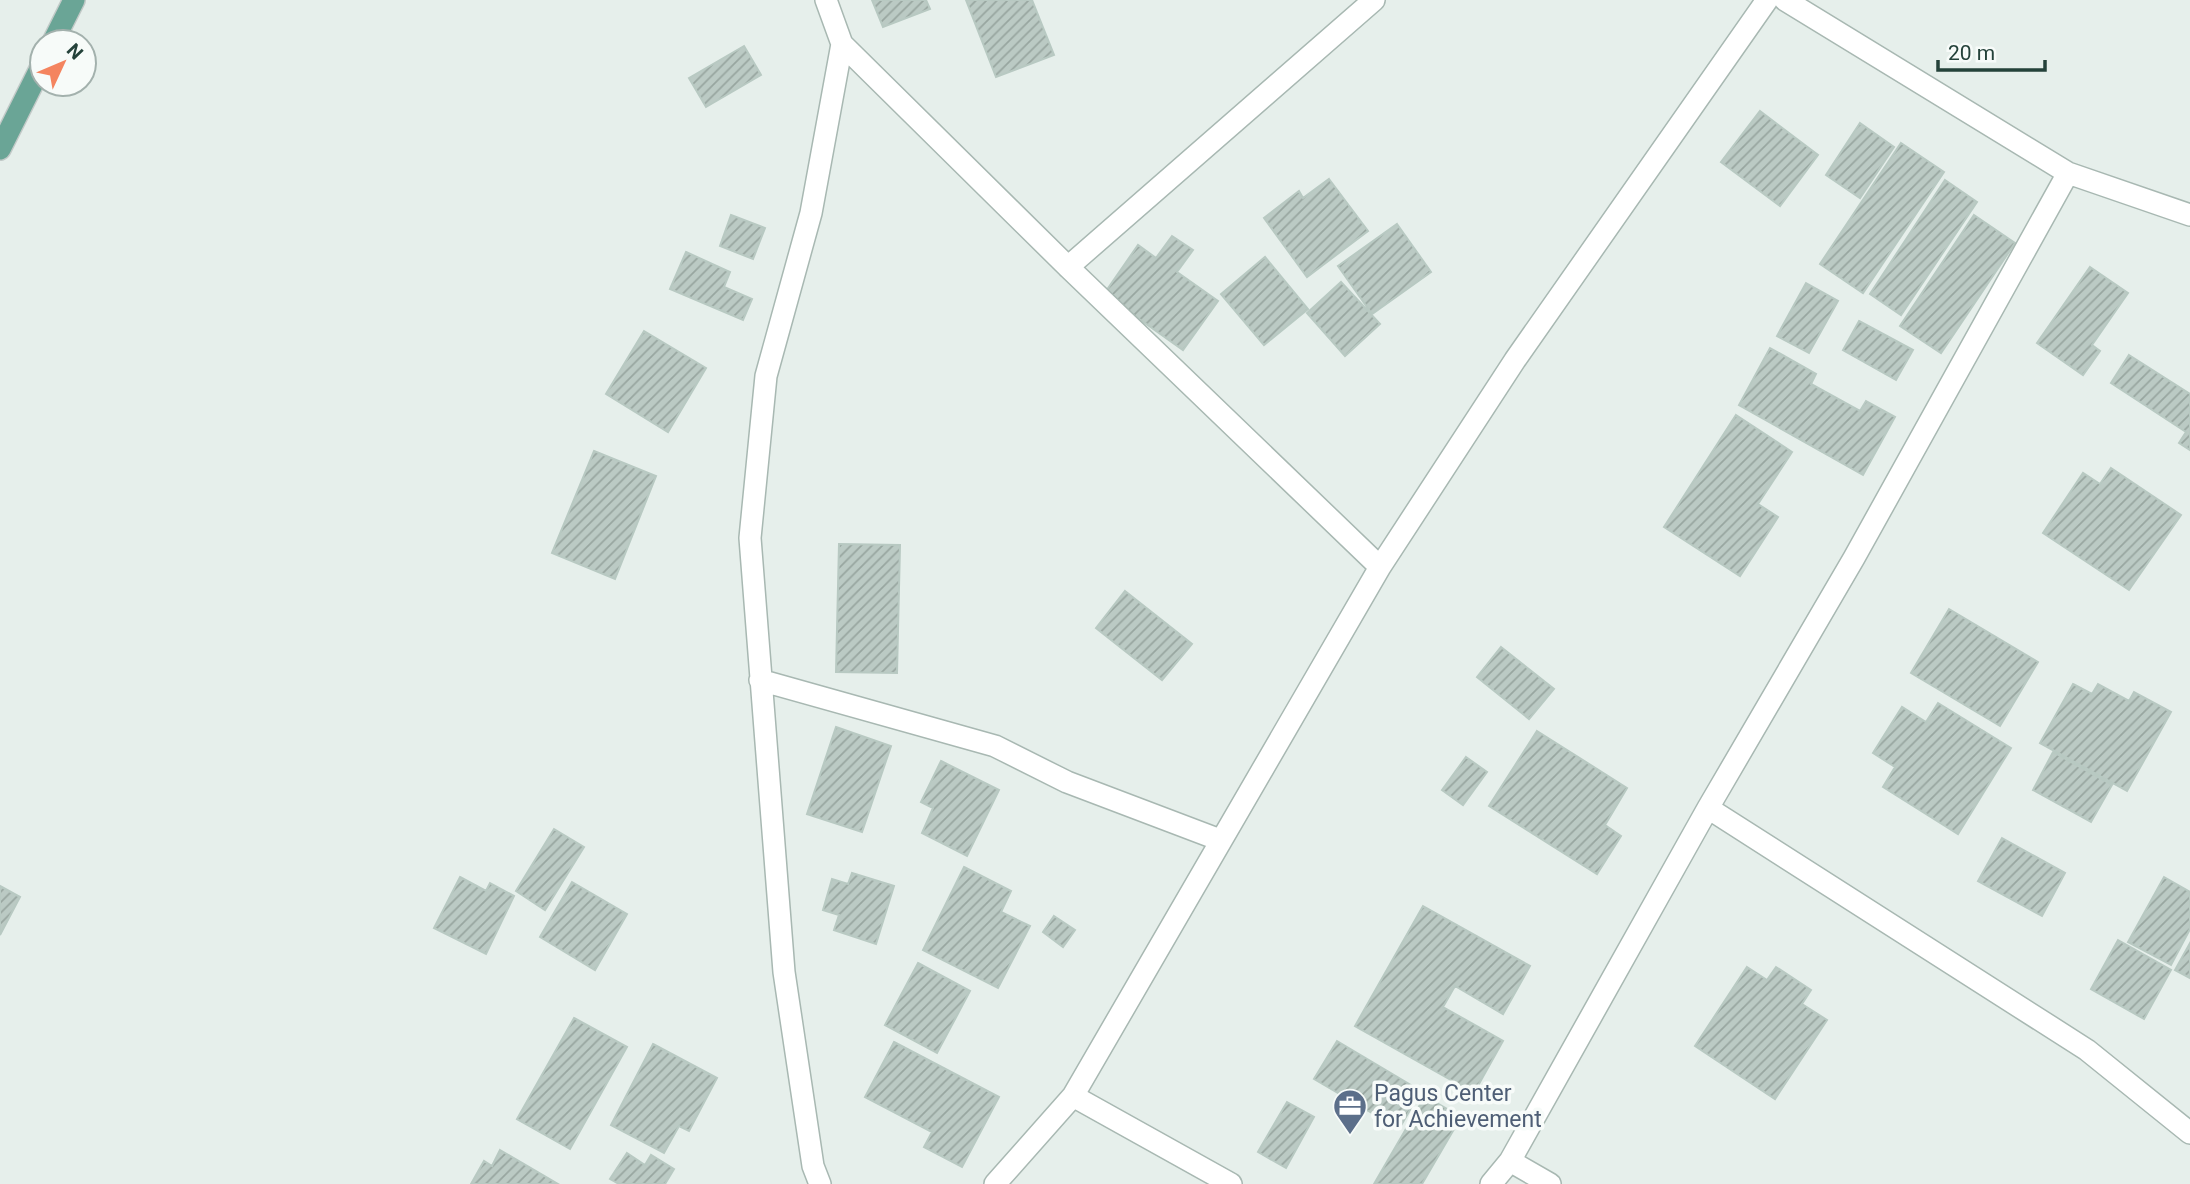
<svg xmlns="http://www.w3.org/2000/svg" width="2190" height="1184" font-family="Roboto,sans-serif">
<style>
.building{fill:url(#building-hatch);stroke:#b8c9c2;stroke-width:2}
.lines{fill:none;stroke-linecap:round;stroke-linejoin:round}
.minor-casing{stroke:#a8b8b2;stroke-width:24}
.major-casing{stroke:#c2cac8;stroke-width:24}
.minor{stroke:#fff;stroke-width:21}
.major{stroke:#6aa596;stroke-width:21}
.labels{text-anchor:middle;dominant-baseline:central;stroke-width:7;stroke-linejoin:round;paint-order:stroke}
.service-label{font-size:23px;fill:#4e5e75;stroke:#f7fbf9;text-anchor:start}
</style>
<defs>
<pattern id="building-hatch" width="6" height="6" patternUnits="userSpaceOnUse" patternTransform="scale(1.75)"><rect width="6" height="6" fill="#bbcac4"/><path d="M-1 1l2-2M0 6l6-6M5 7l2-2" fill="none" stroke="#98a6a0"/></pattern>
</defs>
<rect width="100%" height="100%" fill="#e6efeb"/>
<!-- building -->
<path class="building" d="M872,0H926L930,9L883,27Z
M966,0H1032L1054,55L996,77Z
M744,46L761,75L706,107L689,78Z
M1760,111L1818,155L1780,206L1721,162Z
M1860,123L1894,147L1860,198L1826,175Z
M1901,143L1944,172L1863,293L1820,264Z
M1329,179L1368,231L1307,277L1264,218L1299,191L1303,198Z
M1945,180L1977,202L1901,315L1870,294Z
M731,215L765,228L753,259L720,246Z
M1974,215L2015,243L1941,353L1900,326Z
M1397,224L1431,272L1372,314L1338,266Z
M1172,236L1193,250L1177,272L1218,301L1183,350L1104,294L1138,245L1156,258Z
M686,252L730,272L724,287L752,299L743,320L670,289Z
M1265,257L1308,309L1264,345L1221,294Z
M2090,267L2128,293L2092,345L2100,351L2083,375L2037,343Z
M1341,282L1380,324L1345,356L1307,313Z
M1806,283L1838,301L1809,353L1777,336Z
M1859,321L1913,350L1896,380L1843,350Z
M644,331L706,368L668,432L606,394Z
M1770,348L1816,374L1811,384L1860,411L1866,401L1895,417L1863,475L1739,405Z
M2129,355L2190,394V450L2179,443L2186,432L2111,383Z
M1736,415L1792,452L1758,504L1778,517L1740,576L1664,527Z
M594,451L656,476L615,579L552,553Z
M2111,468L2181,515L2129,590L2043,533L2083,473L2100,484Z
M839,544L900,545L897,673L836,672Z
M1125,591L1192,644L1162,680L1096,628Z
M1949,609L2038,662L2000,726L1911,673Z
M1501,647L1554,689L1529,719L1477,677Z
M2073,684L2092,694L2098,684L2129,701L2134,692L2171,712L2127,791L2040,743Z
M1938,703L2011,748L1958,834L1883,787L1895,767L1873,753L1902,707L1926,722Z
M836,727L891,746L862,832L807,814Z
M1537,731L1627,788L1605,825L1621,836L1597,874L1489,806Z
M2053,752L2112,785L2091,822L2033,790Z
M1466,757L1487,772L1463,805L1442,790Z
M941,761L999,790L967,856L922,833L933,808L921,802Z
M554,829L584,847L545,910L516,891Z
M2002,838L2065,873L2042,916L1978,881Z
M964,867L1011,891L1001,912L1030,926L998,988L923,950Z
M852,873L894,886L876,944L834,930L839,915L823,910L832,879L848,884Z
M460,877L486,891L490,883L514,896L486,954L434,928Z
M2164,877L2190,892V929L2171,965L2128,942Z
M572,882L627,914L595,970L540,937Z
M0,886L20,897L0,935Z
M1423,906L1530,966L1503,1014L1455,986L1443,1007L1503,1041L1474,1093L1355,1026Z
M1054,916L1075,930L1063,947L1043,932Z
M2118,940L2171,970L2144,1019L2091,989Z
M2190,943V978L2175,970Z
M918,963L970,991L937,1053L885,1025Z
M1747,967L1767,980L1776,967L1811,990L1802,1004L1827,1020L1775,1099L1695,1046Z
M574,1018L627,1047L570,1149L517,1119Z
M1337,1041L1421,1091L1399,1129L1314,1079Z
M894,1042L999,1097L962,1167L924,1147L932,1132L865,1097Z
M653,1044L717,1078L689,1131L679,1126L664,1153L611,1125Z
M1425,1096L1461,1117L1422,1184H1374Z
M1287,1102L1314,1117L1286,1168L1258,1152Z
M500,1150L558,1184H471L484,1161L492,1166Z
M627,1153L645,1165L651,1155L674,1169L665,1184H619L610,1179Z"/>
<g class="lines">
<!-- minor casing -->
<g class="minor-casing">
<path id="minor" d="M1785,0L2068,173L2190,215
M842,44L1068,267L1380,567
M1068,267L1374,0
M760,680L995,746L1067,782L1220,840
M1708,808L2087,1050L2190,1133
M1073,1096L1231,1184
M1510,1161L1708,808L1854,558L2068,173
M820,1184L813,1166L784,972L750,538L766,376L811,213L842,44L826,0
M995,1184L1073,1096L1380,567L1515,360L1767,0
M1491,1184L1510,1161L1550,1184"/>
</g>
<!-- major casing -->
<g class="major-casing">
<path id="major" d="M53,42L74,0
M0,149L42,65"/>
</g>
<!-- minor -->
<use href="#minor" class="minor"/>
<!-- major -->
<use href="#major" class="major"/>
</g>
<!-- icons -->
<defs>
<g id="office-pin" transform="scale(1.75)"><path d="M0 17L-7.5 6A9.5 9.5 0 1 1 7.5 6Z" fill="#5c6f8a" stroke="#f7fbf9"/><path d="M-6-3h4V-5.5h4V-3h4V5H-6ZM-1-4.5V-3h2v-1.5ZM-6 0V1H6V0Z" fill="#fff"/></g>
</defs>
<g fill-rule="evenodd">
<use href="#office-pin" x="1350" y="1106"/>
</g>
<g class="labels">
<!-- service labels -->
<g class="service-label">
<text x="1374" y="1093">Pagus Center<tspan x="1374" dy="26">for Achievement</tspan></text>
</g>
</g>
<!-- north arrow -->
<g transform="translate(63 63) rotate(46)"><circle r="33" fill="#f7fbf9" stroke="#a3b1ad" stroke-width="2"/>
<path d="M0-5L12 26L0 18L-12 26Z" fill="#f4845f"/>
<text y="-10" font-size="19" font-weight="bold" text-anchor="middle" fill="#24423a">N</text>
</g>
<!-- scale -->
<path d="M1938 60v10h107v-10" fill="none" stroke="#24423a" stroke-width="3.5"/>
<text x="1948" y="60" font-size="21" fill="#24423a" stroke="#f7fbf9" stroke-width="5" paint-order="stroke">20 m</text>
</svg>
